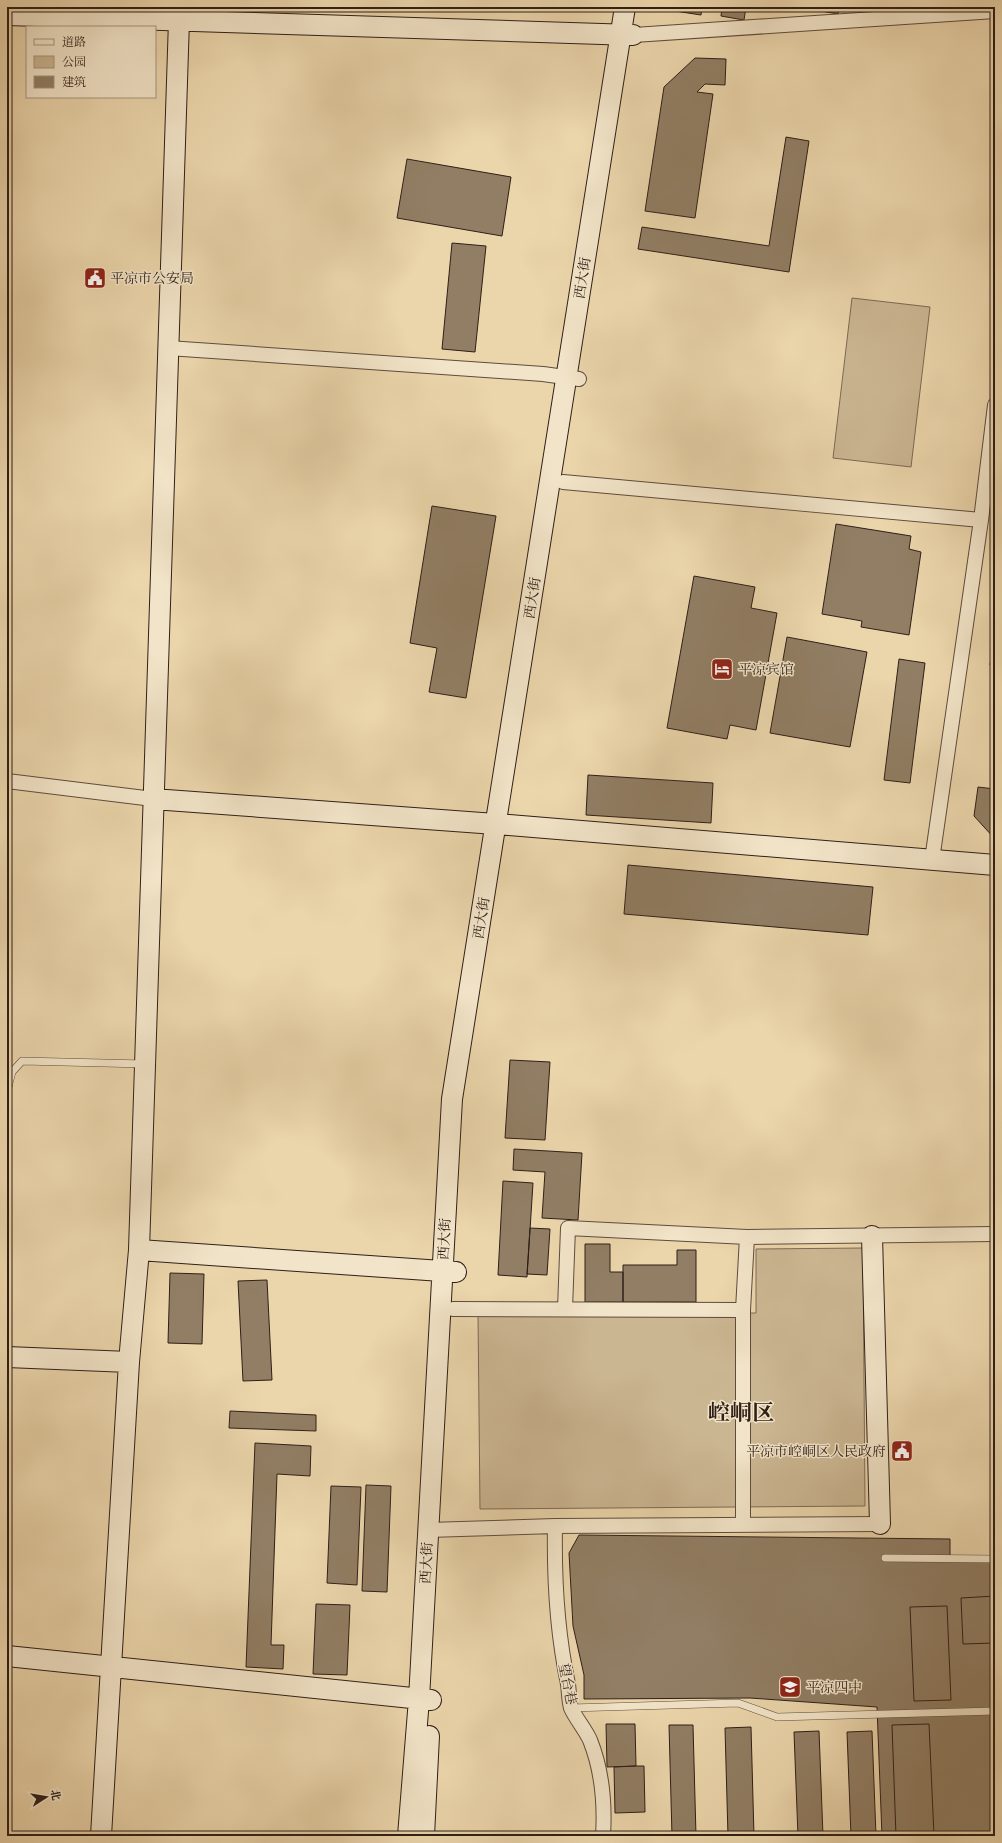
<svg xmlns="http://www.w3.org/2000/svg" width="1002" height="1843" font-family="'Gentium Book Plus','Noto Serif SC',serif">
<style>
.green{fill:#cbb692;stroke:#7d6a55}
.building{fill:#917e64;stroke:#2f1f18}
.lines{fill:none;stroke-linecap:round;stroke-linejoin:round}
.lane-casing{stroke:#5e4c3d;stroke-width:8}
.street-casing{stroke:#5e4c3d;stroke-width:16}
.secondary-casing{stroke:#2f1f18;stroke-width:22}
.lane{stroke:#f2e4c8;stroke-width:7}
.street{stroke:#f2e4c8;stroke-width:14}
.secondary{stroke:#f2e4c8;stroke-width:20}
.labels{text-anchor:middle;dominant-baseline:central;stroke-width:3;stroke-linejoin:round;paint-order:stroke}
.poi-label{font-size:14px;fill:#2f1f18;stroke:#f2e4c8;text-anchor:start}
.street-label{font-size:14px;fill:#2f1f18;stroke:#f2e4c8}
.town-label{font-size:22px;font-weight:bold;fill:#2f1f18;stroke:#f2e4c8}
</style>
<rect width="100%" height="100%" fill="#ebd5ab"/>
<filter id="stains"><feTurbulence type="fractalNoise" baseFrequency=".005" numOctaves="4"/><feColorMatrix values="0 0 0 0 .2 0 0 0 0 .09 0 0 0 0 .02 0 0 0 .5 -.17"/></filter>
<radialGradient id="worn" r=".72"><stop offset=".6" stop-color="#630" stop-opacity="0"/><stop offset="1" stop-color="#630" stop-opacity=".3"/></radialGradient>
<!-- green -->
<path class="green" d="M852,298L930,307L911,467L833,458Z
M863,1248L865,1506L480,1509L478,1315L756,1313V1249Z"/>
<!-- building -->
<path class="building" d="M82,7H199V12L83,15Z
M676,7H702L701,15L675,11Z
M722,7H746L744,20L721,16Z
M798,7H839L838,14Z
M695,58L726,59L725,85L705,84L697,92L713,94L695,218L645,211L664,87Z
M786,137L809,141L789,272L638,249L642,227L769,246Z
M407,159L511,177L502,236L397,218Z
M452,243L486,246L475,352L442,349Z
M432,506L496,516L466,698L429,692L437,648L410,643Z
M836,524L911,536L909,549L921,552L909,635L861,627L862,621L822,614Z
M694,576L755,587L751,608L777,613L756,730L730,725L727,739L667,728Z
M995,629V665H990Z
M787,637L867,652L850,747L770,733Z
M899,659L925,663L910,783L884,780Z
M588,775L713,783L711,823L586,815Z
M978,787L995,789V839L974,816Z
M628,865L873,887L868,935L624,914Z
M510,1060L550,1062L545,1140L505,1138Z
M514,1149L582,1153L578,1220L542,1218L545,1172L513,1170Z
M503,1181L533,1183L527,1277L498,1275Z
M530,1228L550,1229L547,1275L527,1274Z
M585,1244H610V1272H623V1302H585Z
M677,1250H696V1302H623V1265H677Z
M170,1273L204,1274L202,1344L168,1343Z
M267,1280L272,1380L243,1381L238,1281Z
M230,1411L316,1415V1431L229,1428Z
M255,1443L311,1446L310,1476L277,1474L271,1645H284L283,1669L246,1667Z
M366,1485L391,1486L387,1592L362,1591Z
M331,1486L361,1487L357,1585L327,1583Z
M579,1535L950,1539V1558L995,1556V1836H882L877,1707L750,1698L584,1699V1675L573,1626L569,1553Z
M995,1596V1643L963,1644L961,1598Z
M316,1604L350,1605L347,1675L313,1674Z
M947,1606L951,1700L914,1701L910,1607Z
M606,1724H635L636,1766L607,1767Z
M929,1724L934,1836H896L892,1725Z
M669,1725H693L696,1836H672Z
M751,1727L754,1836H728L725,1728Z
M819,1731L823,1836H798L794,1732Z
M872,1731L876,1836H851L847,1732Z
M636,1766H644L645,1812L615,1813L614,1767Z"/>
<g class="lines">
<!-- lane casing -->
<g class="lane-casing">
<path id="lane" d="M7,1091L12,1072L22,1061L145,1064
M885,1558L995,1559
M571,1708L738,1703L777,1717L995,1711"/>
</g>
<!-- street casing -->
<g class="street-casing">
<path id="street" d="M634,35L995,11
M168,348L543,374L579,379
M563,482L981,520
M7,781L153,799
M932,860L981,520L995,405
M453,1309L743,1310L747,1237
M565,1309L568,1228L747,1237L995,1234
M743,1524V1310
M555,1526C554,1579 557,1632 568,1684C569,1692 569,1701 571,1708C576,1719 585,1729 590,1740C602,1770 605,1804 603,1836
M428,1530L555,1526L880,1524"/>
</g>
<!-- secondary casing -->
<g class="secondary-casing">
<path id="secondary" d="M7,15L633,35
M153,799L509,825L995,865
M872,1236L880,1524
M139,1250L456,1272
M7,1357L129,1362
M7,1656L431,1700
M101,1836L129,1362L139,1250L179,20
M408,1836L419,1699L452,1099L625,7
M424,1836L429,1736"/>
</g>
<!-- lane -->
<use href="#lane" class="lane"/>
<!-- street -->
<use href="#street" class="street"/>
<!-- secondary -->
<use href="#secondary" class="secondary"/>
</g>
<!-- icons -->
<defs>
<g id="civic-square" transform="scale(1.15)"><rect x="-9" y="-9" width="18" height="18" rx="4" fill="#8f2418" stroke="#f2e4c8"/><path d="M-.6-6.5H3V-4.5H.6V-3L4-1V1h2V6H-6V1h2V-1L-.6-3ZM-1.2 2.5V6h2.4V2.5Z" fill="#fff"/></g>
<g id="hotel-square" transform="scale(1.15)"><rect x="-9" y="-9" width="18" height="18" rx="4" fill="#8f2418" stroke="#f2e4c8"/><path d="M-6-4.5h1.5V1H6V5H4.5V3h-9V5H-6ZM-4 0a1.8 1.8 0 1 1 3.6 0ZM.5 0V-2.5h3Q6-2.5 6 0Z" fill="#fff"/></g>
<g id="school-square" transform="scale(1.15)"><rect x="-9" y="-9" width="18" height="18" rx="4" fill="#8f2418" stroke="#f2e4c8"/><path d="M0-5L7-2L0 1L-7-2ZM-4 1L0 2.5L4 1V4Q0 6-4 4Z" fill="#fff"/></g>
</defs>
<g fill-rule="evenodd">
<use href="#civic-square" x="95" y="278"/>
<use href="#hotel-square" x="722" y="669"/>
<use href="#civic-square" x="902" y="1451"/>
<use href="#school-square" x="790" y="1687"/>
</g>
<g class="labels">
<!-- poi labels -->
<g class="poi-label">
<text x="110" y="278">平凉市公安局</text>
<text x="738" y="669">平凉宾馆</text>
<text x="886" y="1451" text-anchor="end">平凉市崆峒区人民政府</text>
<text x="806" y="1687">平凉四中</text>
</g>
<!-- street labels -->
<g class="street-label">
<text transform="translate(582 278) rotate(-81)">西大街</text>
<text transform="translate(532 598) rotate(-81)">西大街</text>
<text transform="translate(481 918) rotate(-81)">西大街</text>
<text transform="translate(444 1239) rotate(-87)">西大街</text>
<text transform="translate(426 1563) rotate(-87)">西大街</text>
<text transform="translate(568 1684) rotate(79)">望台巷</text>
</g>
<!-- town labels -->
<g class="town-label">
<text x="741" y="1412">崆峒区</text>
</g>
</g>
<!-- margin -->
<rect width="1002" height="1843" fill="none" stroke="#ebd5ab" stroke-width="24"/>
<rect x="8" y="8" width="986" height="1827" fill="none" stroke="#2f1f18" stroke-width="2"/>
<rect x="12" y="12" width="978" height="1819" fill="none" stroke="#2f1f18"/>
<!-- legend -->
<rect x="26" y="26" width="130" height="72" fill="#f2e4c8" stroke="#a49582"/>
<rect x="34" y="39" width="20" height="6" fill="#f2e4c8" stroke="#a49582"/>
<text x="62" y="46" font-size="12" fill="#2f1f18">道路</text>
<rect x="34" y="56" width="20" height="12" fill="#cbb692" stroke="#a49582"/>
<text x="62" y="66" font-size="12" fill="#2f1f18">公园</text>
<rect x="34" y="76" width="20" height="12" fill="#917e64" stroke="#a49582"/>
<text x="62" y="86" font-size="12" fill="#2f1f18">建筑</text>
<!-- north arrow -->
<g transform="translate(46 1797) rotate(78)" stroke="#f2e4c8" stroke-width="3" paint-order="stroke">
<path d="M0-3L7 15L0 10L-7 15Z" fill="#2f1f18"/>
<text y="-6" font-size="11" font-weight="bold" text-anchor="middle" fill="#2f1f18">北</text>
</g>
<rect width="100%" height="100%" filter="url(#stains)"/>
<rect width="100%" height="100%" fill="url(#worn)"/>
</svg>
